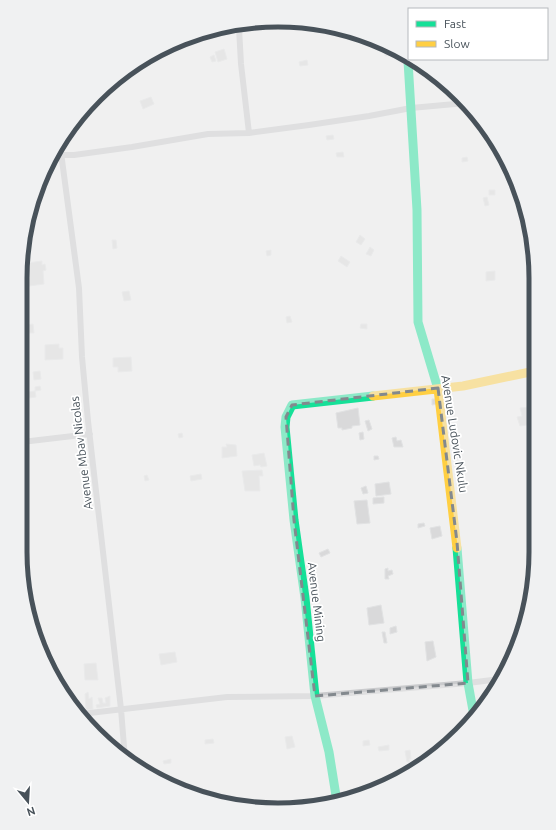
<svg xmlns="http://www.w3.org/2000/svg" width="556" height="830" font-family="Ubuntu,sans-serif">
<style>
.building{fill:#d9d9da;stroke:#e1e2e3}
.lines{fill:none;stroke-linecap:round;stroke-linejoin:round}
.street{stroke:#cacbcd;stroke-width:6}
.fast{stroke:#16e098;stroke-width:9}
.slow{stroke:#ffcf43;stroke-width:9}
.marked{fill:none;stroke:#83898e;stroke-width:3;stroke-dasharray:8 5;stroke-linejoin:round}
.labels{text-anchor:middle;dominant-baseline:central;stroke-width:3.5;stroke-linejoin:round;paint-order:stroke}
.street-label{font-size:12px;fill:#48525a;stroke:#fff}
.rim{fill:none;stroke:#48525a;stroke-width:5}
</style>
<rect width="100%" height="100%" fill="#f0f0f0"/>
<!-- building -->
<path class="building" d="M224,49L227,59L218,62L215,52Z
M385,50H392V55L385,56Z
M214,55L216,61L212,62L210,57Z
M307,60L308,65L300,66L299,62Z
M151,97L154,104L143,109L140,101Z
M80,117L82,124L74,126Z
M333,135L334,139L327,140L326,136Z
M343,152L344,157H337L336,153Z
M467,157L468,161L462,162V158Z
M489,190H495V195H489Z
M487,197L489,205L485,206L483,198Z
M360,235L365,239L361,245L356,242Z
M29,240V249H25V241Z
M112,240H116L117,248L113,249Z
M370,247L374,250L371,256L366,254Z
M271,250V255L267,256L266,251Z
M341,256L350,262L347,267L338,261Z
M42,261V265L45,264L46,270L43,271L44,284L29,286L27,263Z
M495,271V280L486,281V272Z
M129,291L131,300L124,301L122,292Z
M290,316L292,322L287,323L286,317Z
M33,324L34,333H28L27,325Z
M361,324H367V329L360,328Z
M59,344V348H63V359L45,360V345Z
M131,357L132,371L118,372V367H113V358Z
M40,371L41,379L34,380L33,372Z
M40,386L41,390L35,391V387Z
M35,391L36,397L22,399V393Z
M432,399H439L438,404L432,405Z
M531,407L534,413V424L520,426L517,417L522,416L520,408Z
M358,408L360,425L352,426V428L342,430V428H338L336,413Z
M369,420L372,429L368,431L365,421Z
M363,432L364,439L360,440L359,433Z
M182,433L183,437L179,438L178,434Z
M396,437L397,441L401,440L403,447H394L392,438Z
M226,444L236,445L237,456L222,458V447H227Z
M264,453L267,466L261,467L260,465L254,466L252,455Z
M374,456H378L379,459L374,460Z
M262,470L263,476H259L260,491H245L242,471Z
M201,474L202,479L191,481L190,476Z
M147,475L149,480L145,481L144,476Z
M389,482L391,494L376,496L375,484Z
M366,486L368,493L363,494L361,488Z
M384,497V503L373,504V498Z
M367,500L370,523L357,524L354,501Z
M424,523L425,526L418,528V524Z
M440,526L442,536L432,539L430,528Z
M328,549L330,553L321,557L319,553Z
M388,568V571L392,570L393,574L388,576L389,579H385V569Z
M381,605L384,623L369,625L367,608Z
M396,626L397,632L390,634V628Z
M382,632H385L387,643H384Z
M433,641L436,657L427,661L425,642Z
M175,652L177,662L161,665L159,654Z
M96,663L98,680H85L84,664Z
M88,692L89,699L92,697L93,709L86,710L85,694Z
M110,696V706L97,708L96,705L100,704L98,698H102L103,703H106L105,698Z
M292,736L295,747L287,749L285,737Z
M213,739L214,743L205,744V740Z
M369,740L370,745L363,746V741Z
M389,745V750L379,751L378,747Z
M410,750L411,759H409L410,762H407L405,751Z
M171,759V763L164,764L163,761Z"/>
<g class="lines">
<!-- street -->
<path class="street" d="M239,28L241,64L249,133
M60,145L79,288L82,357L88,421L121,709L125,759
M53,155H74L132,147L208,134L249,133L309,125L369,116L411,108L466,103
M22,442L90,434
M81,714L227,697L315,696L468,683L500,679"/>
<!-- fast -->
<path class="fast" d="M408,61L417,210L418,322L438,389
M457,548L468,683L474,716
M337,802L329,752L315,696L305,598L294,520L285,427L286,417L292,405L373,396"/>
<!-- slow -->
<path class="slow" d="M438,389L457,548
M373,396L463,386L535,371"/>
</g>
<!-- marked area -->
<path d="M0 0H556V830H0ZM438,388L457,542L468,683L315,696L294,520L286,417L292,405Z" fill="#f0f0f0" fill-opacity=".55" fill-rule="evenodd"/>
<path class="marked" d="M438,388L457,542L468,683L315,696L294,520L286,417L292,405Z"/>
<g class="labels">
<!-- street labels -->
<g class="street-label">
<text transform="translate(455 434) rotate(81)">Avenue Ludovic Nkulu</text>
<text transform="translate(81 453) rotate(-97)">Avenue Mbav Nicolas</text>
<text transform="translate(317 602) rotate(83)">Avenue Mining</text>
</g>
</g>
<!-- crop -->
<path d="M0 0H556V830H0ZM278 27H278A251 251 0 0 1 529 278V552A251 251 0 0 1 278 803H278A251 251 0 0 1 27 552V278A251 251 0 0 1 278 27Z" fill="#f0f1f2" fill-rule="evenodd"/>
<path class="rim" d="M278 27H278A251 251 0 0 1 529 278V552A251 251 0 0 1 278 803H278A251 251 0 0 1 27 552V278A251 251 0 0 1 278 27Z"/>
<!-- legend -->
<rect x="408" y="8" width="140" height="52" fill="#ffffff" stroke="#b6babd"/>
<rect x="416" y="21" width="20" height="6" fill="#16e098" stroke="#b6babd"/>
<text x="444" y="28" font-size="12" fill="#48525a">Fast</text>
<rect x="416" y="41" width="20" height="6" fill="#ffcf43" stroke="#b6babd"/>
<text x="444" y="48" font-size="12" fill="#48525a">Slow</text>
<!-- north arrow -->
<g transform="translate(28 802) rotate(162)" stroke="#ffffff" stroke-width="3" paint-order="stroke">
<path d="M0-3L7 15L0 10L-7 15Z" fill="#48525a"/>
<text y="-6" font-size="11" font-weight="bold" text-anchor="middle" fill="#48525a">N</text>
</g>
</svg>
